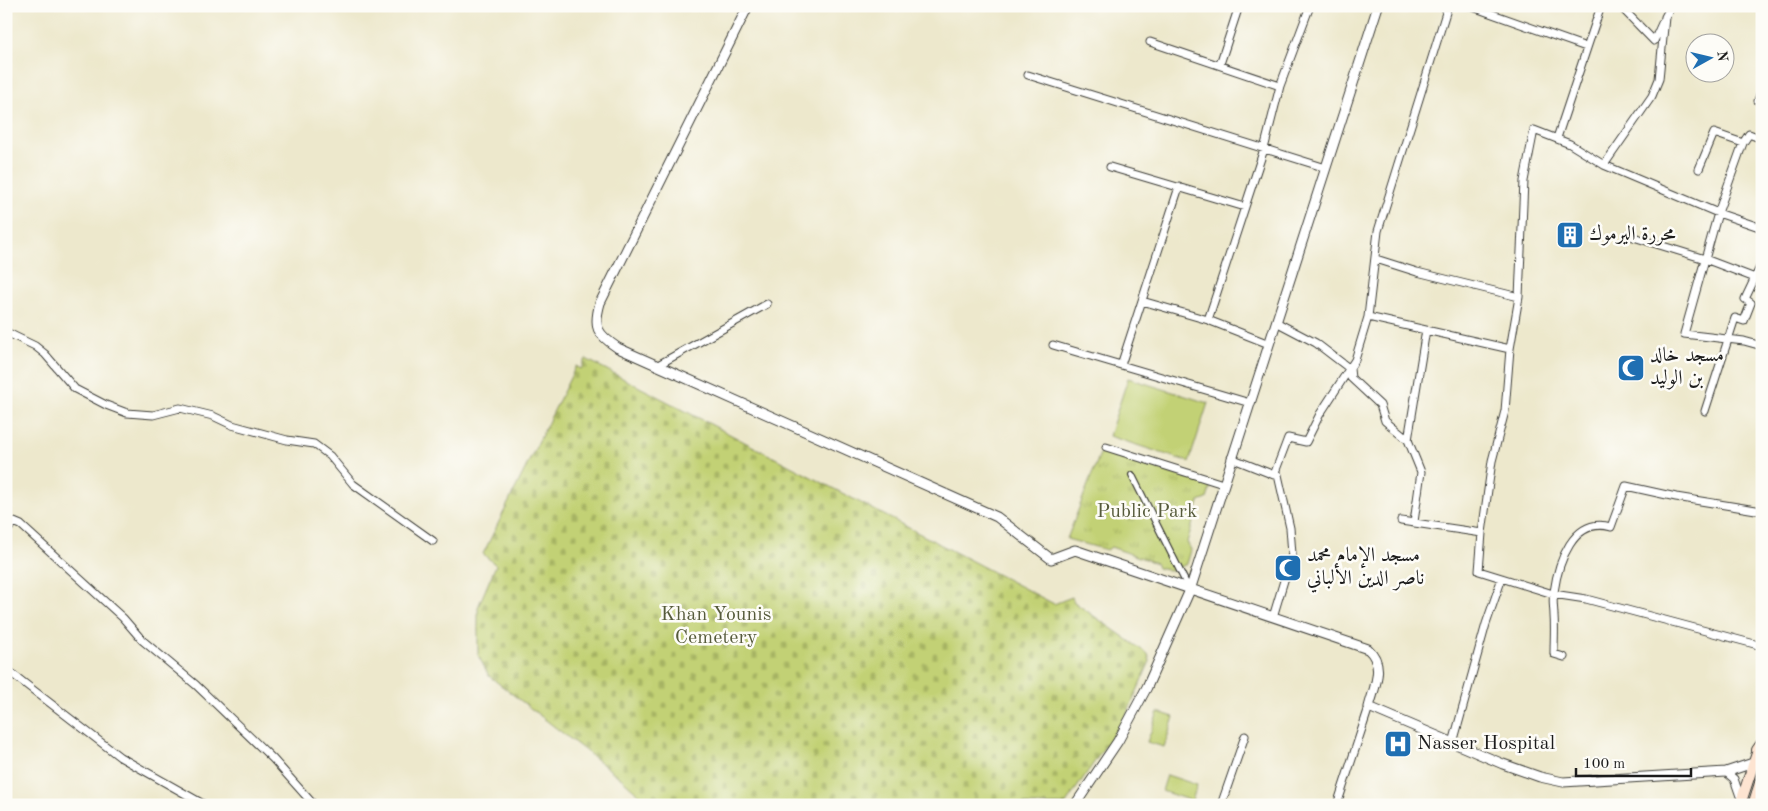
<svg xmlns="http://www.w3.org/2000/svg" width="1768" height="811" font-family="'Old Standard TT',Amiri,serif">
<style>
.grass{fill:#c2d174;stroke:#6f7648}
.cemetery{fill:url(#cemetery-stones);stroke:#6f7648}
.park{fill:url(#park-tufts);stroke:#6f7648}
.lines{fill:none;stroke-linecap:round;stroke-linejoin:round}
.pedestrian-casing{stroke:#3b3b36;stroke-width:8}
.minor-casing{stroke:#3b3b36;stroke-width:9}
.tertiary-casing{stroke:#3b3b36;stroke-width:11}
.secondary-casing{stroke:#3b3b36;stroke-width:12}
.pedestrian{stroke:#fff;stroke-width:5.5}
.minor{stroke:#fff;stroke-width:7}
.tertiary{stroke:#fff;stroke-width:9}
.secondary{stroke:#fde4d1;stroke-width:10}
.labels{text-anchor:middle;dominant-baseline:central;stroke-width:5;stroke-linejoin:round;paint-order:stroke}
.poi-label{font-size:20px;fill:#1c1c1c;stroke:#fdfcf7;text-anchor:start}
.park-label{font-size:20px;fill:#565b3b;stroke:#fdfcf7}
</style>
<defs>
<pattern id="cemetery-stones" width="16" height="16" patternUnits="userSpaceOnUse" patternTransform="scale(1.25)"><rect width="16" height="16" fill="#c2d174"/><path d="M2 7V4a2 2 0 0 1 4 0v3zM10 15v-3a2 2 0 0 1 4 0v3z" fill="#a6b364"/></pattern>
<pattern id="park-tufts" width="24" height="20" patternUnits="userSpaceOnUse" patternTransform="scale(1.25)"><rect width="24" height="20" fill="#c2d174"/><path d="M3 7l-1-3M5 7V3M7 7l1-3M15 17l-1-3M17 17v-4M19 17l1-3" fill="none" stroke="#a6b364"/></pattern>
</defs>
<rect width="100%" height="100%" fill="#fdfcf7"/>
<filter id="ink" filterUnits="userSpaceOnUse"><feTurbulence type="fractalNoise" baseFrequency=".02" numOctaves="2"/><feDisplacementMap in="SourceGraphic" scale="10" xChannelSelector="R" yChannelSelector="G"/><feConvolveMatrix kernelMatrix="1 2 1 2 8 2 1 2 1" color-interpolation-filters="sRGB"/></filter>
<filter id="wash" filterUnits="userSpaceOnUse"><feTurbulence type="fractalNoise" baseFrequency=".0096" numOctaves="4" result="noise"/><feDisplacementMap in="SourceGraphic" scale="20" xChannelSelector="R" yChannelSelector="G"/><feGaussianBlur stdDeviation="1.12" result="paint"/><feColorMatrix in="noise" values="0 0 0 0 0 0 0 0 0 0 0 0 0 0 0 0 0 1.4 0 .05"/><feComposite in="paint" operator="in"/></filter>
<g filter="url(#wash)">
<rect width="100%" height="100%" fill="#ede8cc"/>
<!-- grass -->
<path class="grass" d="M1128,378L1208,403L1189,462L1109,436Z
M1158,712L1174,717L1164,747L1147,742Z
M1167,775L1197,785L1192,801L1162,791Z"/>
<!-- cemetery -->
<path class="cemetery" d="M586,359L1054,604L1072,597L1074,602L1148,654L1150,661L1127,714L1065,805H651L623,780L489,676L478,655V607L496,565L483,554L576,366L581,369Z"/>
<!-- park -->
<path class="park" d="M1101,451L1211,486L1207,499L1199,502L1187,542L1191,550L1187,564L1171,571L1158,568L1156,563L1111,547L1107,550L1067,539Z"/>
</g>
<g filter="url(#ink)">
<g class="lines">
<!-- pedestrian casing -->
<g class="pedestrian-casing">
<path id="pedestrian" d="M1132,475L1189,589"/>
</g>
<!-- minor casing -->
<g class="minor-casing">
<path id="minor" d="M1470,6L1586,47
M1620,6L1654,41L1663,21
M1150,42L1280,86
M1220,64L1239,6
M1028,75L1326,168
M1762,88L1758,101L1762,102
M1557,138L1601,6
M1762,139L1749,134L1743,143L1718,213L1684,334L1744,341L1762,346
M1604,165L1652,96L1659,79L1665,17L1671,6
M1110,167L1245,207
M1699,169L1714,133L1743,143
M1762,228L1718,213L1604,165L1570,144L1534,130L1524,181L1519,297L1510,349L1505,411L1492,461L1482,533L1479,571L1553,594L1586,599L1762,646
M1627,235L1705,259L1755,278
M1376,259L1417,272L1519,297
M1142,301L1208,320L1269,344
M1368,317L1510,349
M1208,320L1264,149L1280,86L1310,6
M1276,322L1316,343L1350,369L1351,378L1380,405L1385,421L1408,440L1421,472L1414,522
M6,332L35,346L45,354L75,389L106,405L127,413L153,415L180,408L213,416L232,425L287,440L314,444L330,456L353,484L433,541
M1053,345L1250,403
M658,365L767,304
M1121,365L1179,187
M1705,411L1735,318L1744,321L1751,303L1745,299L1762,263
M1408,440L1426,330
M1106,447L1223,484
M1231,458L1274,475
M1401,521L1482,533
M6,532L14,522L21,525L123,618L142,640L196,685L273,759L314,805
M1273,617L1292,554L1290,528L1278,475H1274L1288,438L1306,442L1320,414L1355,360L1368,317L1378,231L1448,6
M1564,657L1554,654C1554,641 1555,628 1554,616C1554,608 1552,600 1554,592C1558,563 1573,516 1611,527L1626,486L1676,497L1762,511
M6,669L120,757L205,805
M1453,743L1486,624L1502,578
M1726,772L1734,779L1741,799
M1221,805L1245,736
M1337,805L1369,707"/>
</g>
<!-- tertiary casing -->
<g class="tertiary-casing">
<path id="tertiary" d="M748,6L600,303C593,328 597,334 618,348L997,517L1051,559L1075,550L1368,649C1386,665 1374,687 1369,707L1503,764L1540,777L1563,782L1726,772L1753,763
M1075,805L1118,741L1147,687L1190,590L1378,6"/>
</g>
<!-- secondary casing -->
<g class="secondary-casing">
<path id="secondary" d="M1760,759L1757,750L1762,743
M1740,805L1757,753
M1753,805L1762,777"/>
</g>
<!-- pedestrian -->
<use href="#pedestrian" class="pedestrian"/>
<!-- minor -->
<use href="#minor" class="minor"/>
<!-- tertiary -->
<use href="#tertiary" class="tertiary"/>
<!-- secondary -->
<use href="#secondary" class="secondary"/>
</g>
</g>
<!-- icons -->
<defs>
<g id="building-square" transform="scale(1.4375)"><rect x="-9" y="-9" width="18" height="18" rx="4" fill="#1f6fb2" stroke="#fdfcf7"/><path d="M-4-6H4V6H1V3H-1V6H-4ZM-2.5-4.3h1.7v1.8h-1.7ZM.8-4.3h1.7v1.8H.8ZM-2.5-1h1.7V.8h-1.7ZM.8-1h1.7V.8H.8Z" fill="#fff"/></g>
<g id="mosque-square" transform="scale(1.4375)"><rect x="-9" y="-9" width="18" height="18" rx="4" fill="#1f6fb2" stroke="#fdfcf7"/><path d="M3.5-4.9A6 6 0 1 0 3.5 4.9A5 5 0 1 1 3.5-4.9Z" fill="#fff"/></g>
<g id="hospital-square" transform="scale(1.4375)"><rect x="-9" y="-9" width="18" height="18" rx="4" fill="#1f6fb2" stroke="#fdfcf7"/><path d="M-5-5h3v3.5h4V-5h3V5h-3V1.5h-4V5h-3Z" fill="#fff"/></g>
</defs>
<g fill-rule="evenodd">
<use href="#building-square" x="1570" y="235"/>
<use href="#mosque-square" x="1631" y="368"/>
<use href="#mosque-square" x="1288" y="568"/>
<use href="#hospital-square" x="1398" y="744"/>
</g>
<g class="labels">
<!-- poi labels -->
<g class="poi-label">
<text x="1589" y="235">محررة اليرموك</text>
<text x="1650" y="356">مسجد خالد<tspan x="1650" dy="23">بن الوليد</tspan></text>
<text x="1307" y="556">مسجد الإمام محمد<tspan x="1307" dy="23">ناصر الدين الألباني</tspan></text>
<text x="1417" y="744">Nasser Hospital</text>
</g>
<!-- park labels -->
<g class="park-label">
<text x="1147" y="512">Public Park</text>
<text x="716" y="615">Khan Younis<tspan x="716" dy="23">Cemetery</tspan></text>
</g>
</g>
<!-- margin -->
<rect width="1768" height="811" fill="none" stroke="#fdfcf7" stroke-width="25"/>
<!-- north arrow -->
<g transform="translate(1710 58) rotate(82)"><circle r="24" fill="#fdfcf7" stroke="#a3a29f"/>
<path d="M0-4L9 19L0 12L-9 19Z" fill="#1f6fb2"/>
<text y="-8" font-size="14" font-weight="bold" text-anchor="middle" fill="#1c1c1c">N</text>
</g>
<!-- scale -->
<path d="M1576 768v8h115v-8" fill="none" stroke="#1c1c1c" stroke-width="2.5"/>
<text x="1583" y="768" font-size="15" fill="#1c1c1c" stroke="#fdfcf7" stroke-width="4" paint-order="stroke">100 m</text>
</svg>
